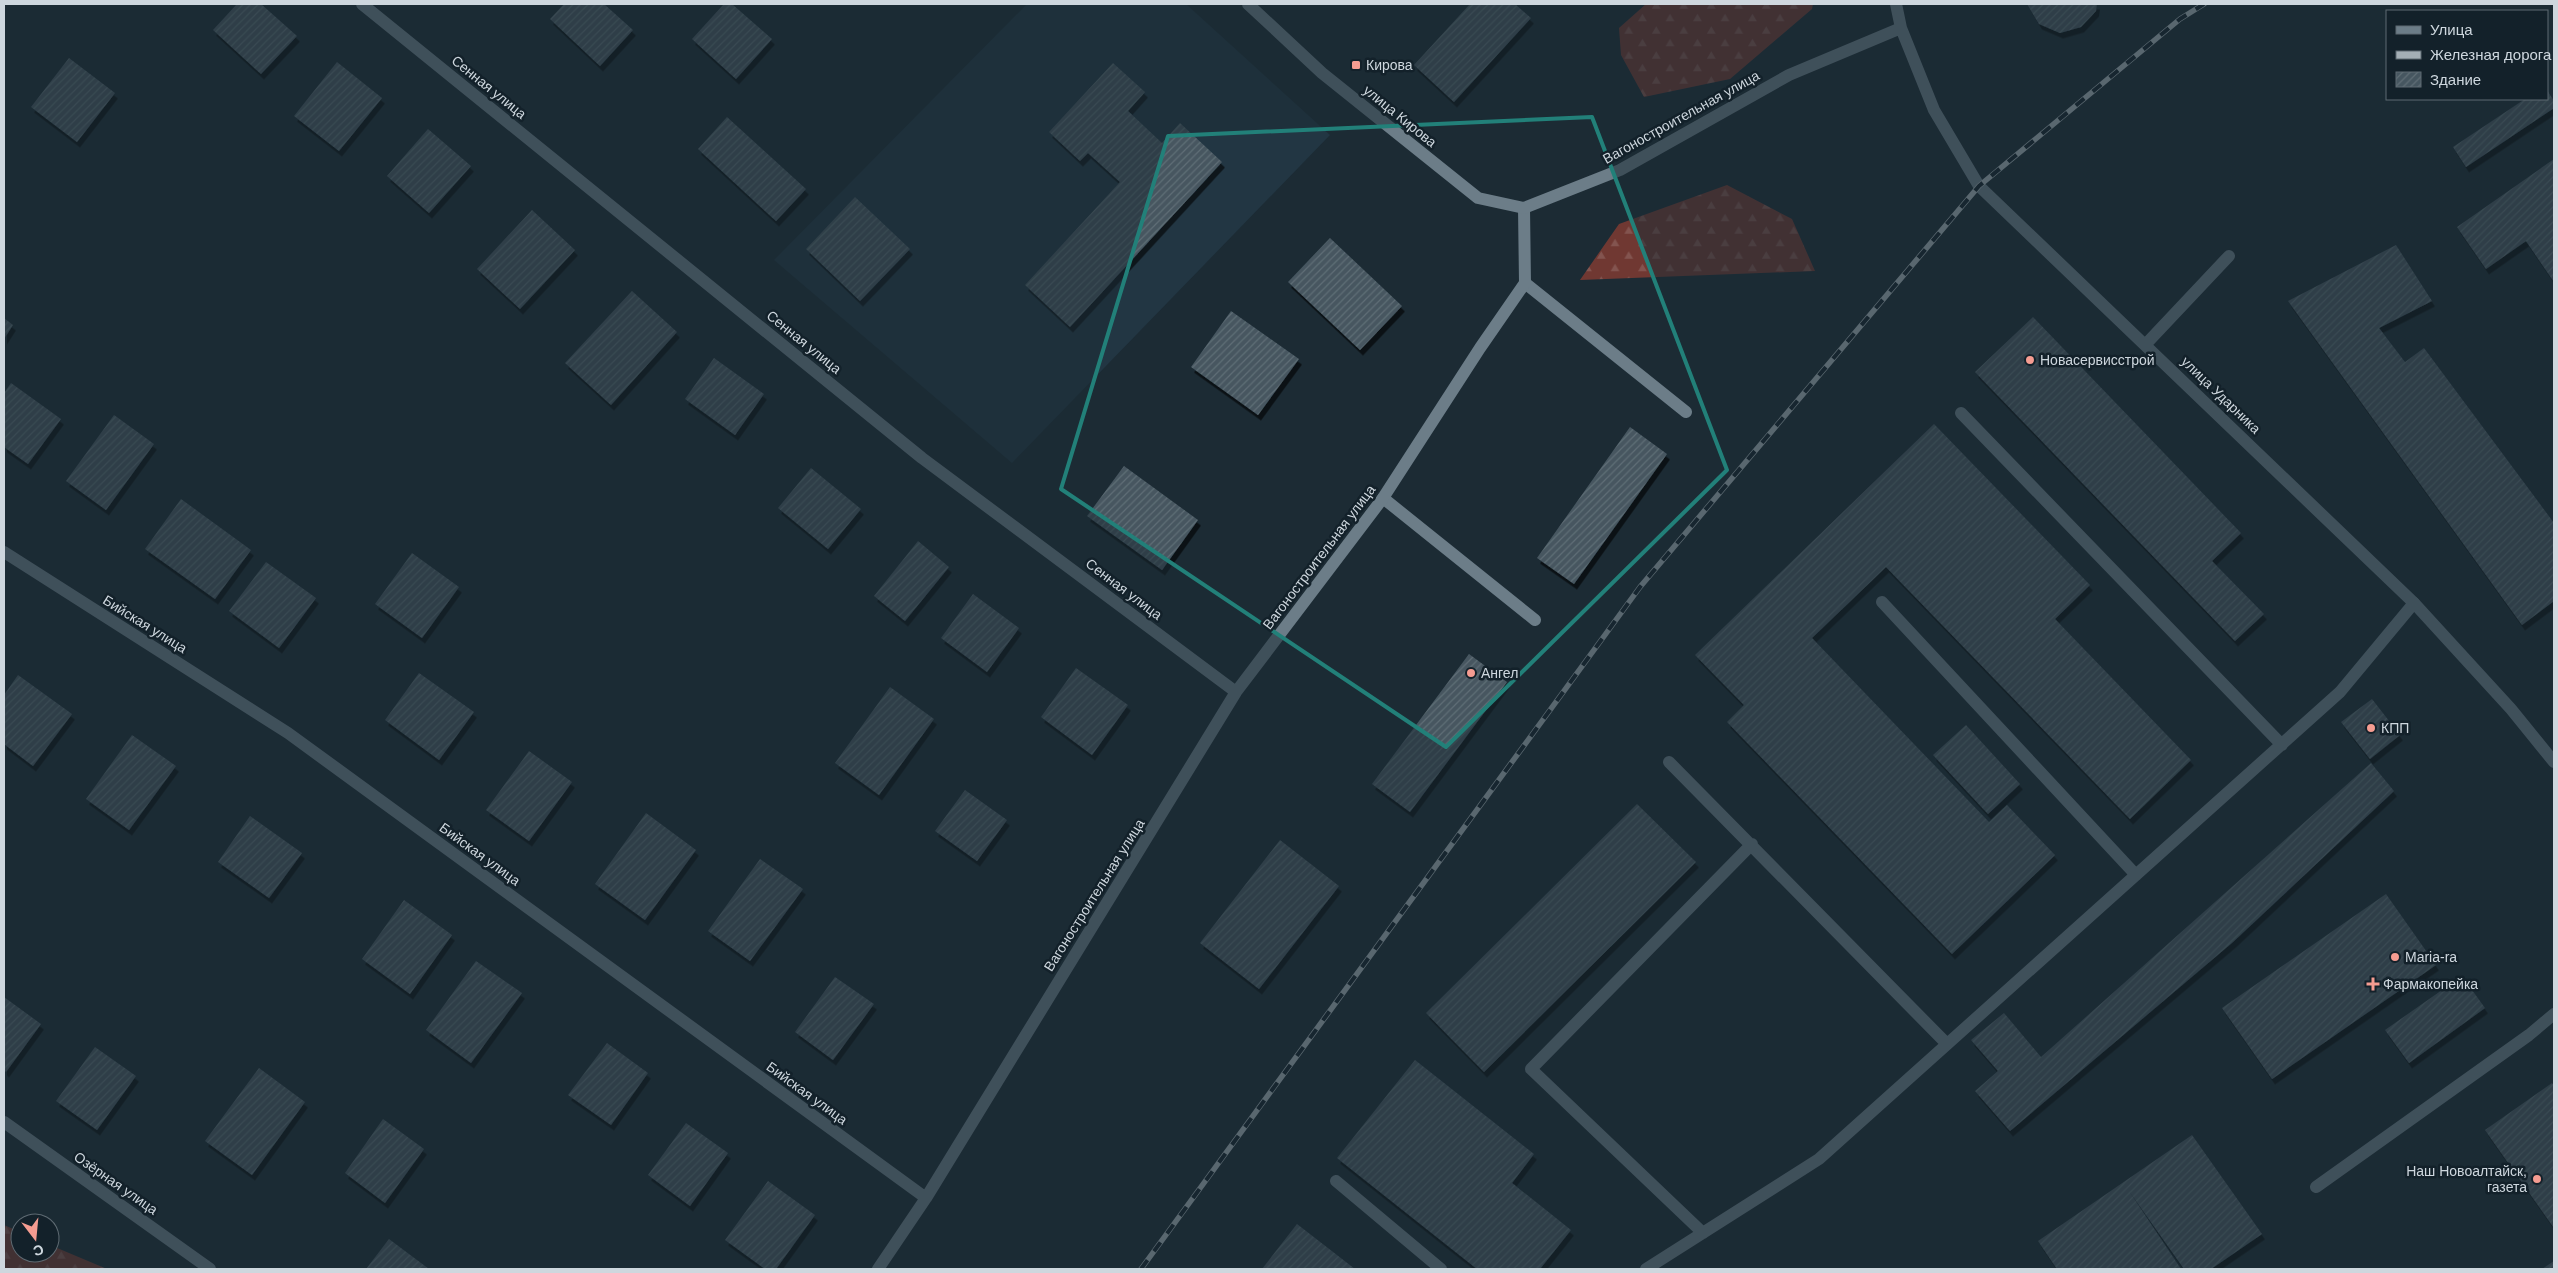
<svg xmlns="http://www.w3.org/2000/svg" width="2558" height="1273" font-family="Arial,sans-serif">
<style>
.built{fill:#223643}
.forest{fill:url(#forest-firs)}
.building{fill:url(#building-hatch);filter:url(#shadow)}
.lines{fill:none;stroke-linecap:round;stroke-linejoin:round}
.service{stroke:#6c7d88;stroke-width:12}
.minor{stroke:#6c7d88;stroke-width:12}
.tertiary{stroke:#6c7d88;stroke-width:12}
.rail-casing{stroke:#a4afb6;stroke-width:5.5}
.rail{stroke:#13212a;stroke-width:4;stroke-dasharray:11;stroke-linecap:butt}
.marked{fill:none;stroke:#228079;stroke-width:4;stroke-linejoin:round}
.poi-dot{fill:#f59c91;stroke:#13212a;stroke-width:2}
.labels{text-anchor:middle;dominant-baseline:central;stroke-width:5;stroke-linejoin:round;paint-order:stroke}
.poi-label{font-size:14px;fill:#ced7de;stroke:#13212a;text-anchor:start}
.street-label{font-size:14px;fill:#ced7de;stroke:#13212a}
</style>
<defs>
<pattern id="forest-firs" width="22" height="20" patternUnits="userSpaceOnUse" patternTransform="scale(1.25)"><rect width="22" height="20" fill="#703832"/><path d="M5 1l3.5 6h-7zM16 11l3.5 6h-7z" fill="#83544f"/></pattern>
<pattern id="building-hatch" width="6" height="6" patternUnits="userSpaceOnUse" patternTransform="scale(1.25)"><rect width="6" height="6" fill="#465660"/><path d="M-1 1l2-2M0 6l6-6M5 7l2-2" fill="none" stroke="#606e76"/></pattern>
<filter id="shadow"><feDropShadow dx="3" dy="5.5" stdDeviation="0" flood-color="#0009"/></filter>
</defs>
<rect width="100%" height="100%" fill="#1c2b34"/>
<!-- built -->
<path class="built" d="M1027,4H1186L1330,135L1012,463L774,260Z"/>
<!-- forest -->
<path class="forest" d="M1646,4H1813L1812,9L1730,79L1644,97L1621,55L1619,28Z
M1727,185L1792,219L1815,271L1580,280L1619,224Z
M4,1225L20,1232V1253H50V1245L107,1269H4Z"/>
<!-- building -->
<path class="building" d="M237,4H261L297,36L261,74L213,30Z
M564,4H604L633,30L600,66L550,19Z
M724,4H732L772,39L736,79L692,39Z
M1470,4H1515L1531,18L1454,102L1414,65Z
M2027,4H2097L2096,11L2081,27L2060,33L2039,24Z
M69,58L115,93L77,142L31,107Z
M337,62L382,98L339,151L294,116Z
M1113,63L1145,92L1128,111L1162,143L1180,123L1222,162L1070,327L1025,285L1120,182L1088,153L1080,161L1049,132Z
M2547,90L2554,101V108L2466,167L2453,147L2525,99H2547Z
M727,117L806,189L776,221L698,149Z
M428,129L471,166L429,213L387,176Z
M2554,159V282L2526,241L2486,269L2457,227Z
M855,197L910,249L860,301L806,249Z
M532,210L575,250L520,309L477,269Z
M1330,238L1402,306L1360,350L1288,282Z
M2396,245L2432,301L2379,328L2405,362L2424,348L2554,523V601L2522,625L2288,301Z
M632,291L677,332L611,405L565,363Z
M1231,311L1299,359L1258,415L1191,367Z
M2033,317L2241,533L2212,561L2264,614L2235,641L1975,372Z
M4,318L13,325L4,339Z
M714,358L764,394L735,435L685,399Z
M11,383L61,419L28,464L4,447V393Z
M114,415L154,444L106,510L66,481Z
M1934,424L2090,585L2055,619L2191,760L2130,819L1886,567L1812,638L1989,822L2007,805L2055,855L1952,954L1727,722L1744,705L1695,655Z
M1630,427L1667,454L1574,584L1537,558Z
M1124,466L1198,520L1162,570L1087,516Z
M811,468L861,509L828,549L778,508Z
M181,499L251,550L215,599L145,549Z
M918,541L949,567L905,621L874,596Z
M412,553L459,587L422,638L375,604Z
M266,562L316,598L279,648L229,611Z
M973,594L1019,628L987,672L941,638Z
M1469,654L1507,682L1410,812L1372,784Z
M1076,668L1128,705L1092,755L1041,717Z
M419,673L474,712L439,760L385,720Z
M18,675L72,714L33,766L4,744V695Z
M890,687L934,719L879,795L835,763Z
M2372,699L2400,735L2370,759L2341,722Z
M1966,725L2020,784L1988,814L1933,755Z
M132,735L176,766L129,830L86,799Z
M529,751L572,782L529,841L486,810Z
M2371,763L2394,791L2233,942L2010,1131L1975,1091L1998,1071L1971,1040L2004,1013L2041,1057Z
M965,790L1007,820L977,861L935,831Z
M1637,804L1696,862L1484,1072L1426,1013Z
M646,813L696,850L645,920L595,884Z
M250,816L302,853L269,898L218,862Z
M1280,840L1339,886L1259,989L1200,943Z
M760,859L803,889L750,961L708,931Z
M2386,894L2436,965L2272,1079L2222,1008Z
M404,900L452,935L410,994L362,959Z
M476,961L522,993L471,1063L426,1030Z
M2462,976L2485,1008L2409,1063L2385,1030Z
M835,977L874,1004L833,1060L795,1032Z
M4,997L41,1024L6,1072L4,1070Z
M607,1043L648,1073L611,1125L568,1095Z
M95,1047L136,1076L97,1130L56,1101Z
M1415,1060L1534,1154L1512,1183L1571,1230L1540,1269H1477L1337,1158Z
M259,1068L305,1102L252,1175L205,1141Z
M2552,1083L2554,1086V1228L2485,1130Z
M383,1119L424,1149L385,1203L345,1173Z
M686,1123L728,1153L690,1206L648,1175Z
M2192,1135L2262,1234L2211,1269H2184L2129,1191L2181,1269H2057L2038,1241Z
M768,1181L815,1215L776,1269H765L725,1240Z
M1297,1224L1355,1269H1262Z
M389,1239L429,1269H366Z
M2554,1261V1269H2542Z"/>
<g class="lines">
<!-- service -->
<path class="service" d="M1525,283L1686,412
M2146,344L2229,256
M1961,413L2282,745
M1383,498L1535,620
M1882,602L2136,875
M1669,762L1947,1044
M1336,1181L1441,1269
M2316,1187L2529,1035L2554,1014
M1703,1233L1531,1069L1752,844
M1646,1269L1819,1159L2340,692L2414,603"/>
<!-- minor -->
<path class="minor" d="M362,4L922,458L1236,692
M4,552L288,733L926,1198
M4,1122L210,1269
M878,1269L926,1198L1236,692L1383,498L1480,348L1525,283L1524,208"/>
<!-- tertiary -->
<path class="tertiary" d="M1248,4L1322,73L1478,198L1524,208L1620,170L1789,75L1901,28
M1896,4L1901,28L1934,110L1979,186L2414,603L2511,709L2554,762"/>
<!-- rail casing -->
<g class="rail-casing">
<path id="rail" d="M1141,1269L1640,587L1979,186L2180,19L2204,4"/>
</g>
<!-- rail -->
<use href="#rail" class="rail"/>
</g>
<!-- marked area -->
<path d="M0 0H2558V1273H0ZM1592,117L1727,470L1446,747L1061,489L1168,136Z" fill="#1c2b34" fill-opacity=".55" fill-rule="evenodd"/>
<path class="marked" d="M1592,117L1727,470L1446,747L1061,489L1168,136Z"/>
<!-- markers -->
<g class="poi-dot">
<rect x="1351" y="60" width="10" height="10" rx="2.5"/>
<circle cx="2030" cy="360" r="5"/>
<circle cx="1471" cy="673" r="5"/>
<circle cx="2371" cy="728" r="5"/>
<circle cx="2395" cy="957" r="5"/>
<path d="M2370.5 976.5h5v5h5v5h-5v5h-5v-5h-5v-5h5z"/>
<circle cx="2537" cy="1179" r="5"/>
</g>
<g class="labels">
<!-- poi labels -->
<g class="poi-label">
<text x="1366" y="65">Кирова</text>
<text x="2040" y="360">Новасервисстрой</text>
<text x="1481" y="673">Ангел</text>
<text x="2381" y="728">КПП</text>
<text x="2405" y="957">Maria-ra</text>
<text x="2383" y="984">Фармакопейка</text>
<text x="2527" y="1171" text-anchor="end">Наш Новоалтайск,<tspan x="2527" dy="16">газета</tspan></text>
</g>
<!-- street labels -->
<g class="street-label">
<text transform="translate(489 87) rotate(39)">Сенная улица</text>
<text transform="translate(1400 116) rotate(39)">улица Кирова</text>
<text transform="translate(1681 117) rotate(-29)">Вагоностроительная улица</text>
<text transform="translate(804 342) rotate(39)">Сенная улица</text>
<text transform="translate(2221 395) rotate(44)">улица Ударника</text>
<text transform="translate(1319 557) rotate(-53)">Вагоностроительная улица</text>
<text transform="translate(1124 589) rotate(37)">Сенная улица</text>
<text transform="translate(145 624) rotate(32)">Бийская улица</text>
<text transform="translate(480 854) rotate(36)">Бийская улица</text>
<text transform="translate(1094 895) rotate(-58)">Вагоностроительная улица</text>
<text transform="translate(807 1093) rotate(36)">Бийская улица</text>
<text transform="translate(116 1183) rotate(35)">Озёрная улица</text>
</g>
</g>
<!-- border -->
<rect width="2558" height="1273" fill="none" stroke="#ced7de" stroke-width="10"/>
<!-- legend -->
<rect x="2386" y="10" width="162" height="90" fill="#13212a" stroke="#5e6a72"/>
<rect x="2396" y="26" width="25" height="8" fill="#6c7d88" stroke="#5e6a72"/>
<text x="2430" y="35" font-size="15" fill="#ced7de">Улица</text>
<rect x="2396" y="51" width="25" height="8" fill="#a4afb6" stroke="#5e6a72"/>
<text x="2430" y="60" font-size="15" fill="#ced7de">Железная дорога</text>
<rect x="2396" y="72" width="25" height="15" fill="url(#building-hatch)" stroke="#5e6a72"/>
<text x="2430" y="85" font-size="15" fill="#ced7de">Здание</text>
<!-- north arrow -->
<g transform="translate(35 1238) rotate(164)"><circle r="24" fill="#13212a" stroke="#5e6a72"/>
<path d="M0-4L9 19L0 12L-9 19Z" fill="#f59c91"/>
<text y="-8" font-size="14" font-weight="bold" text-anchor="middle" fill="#ced7de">С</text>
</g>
</svg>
